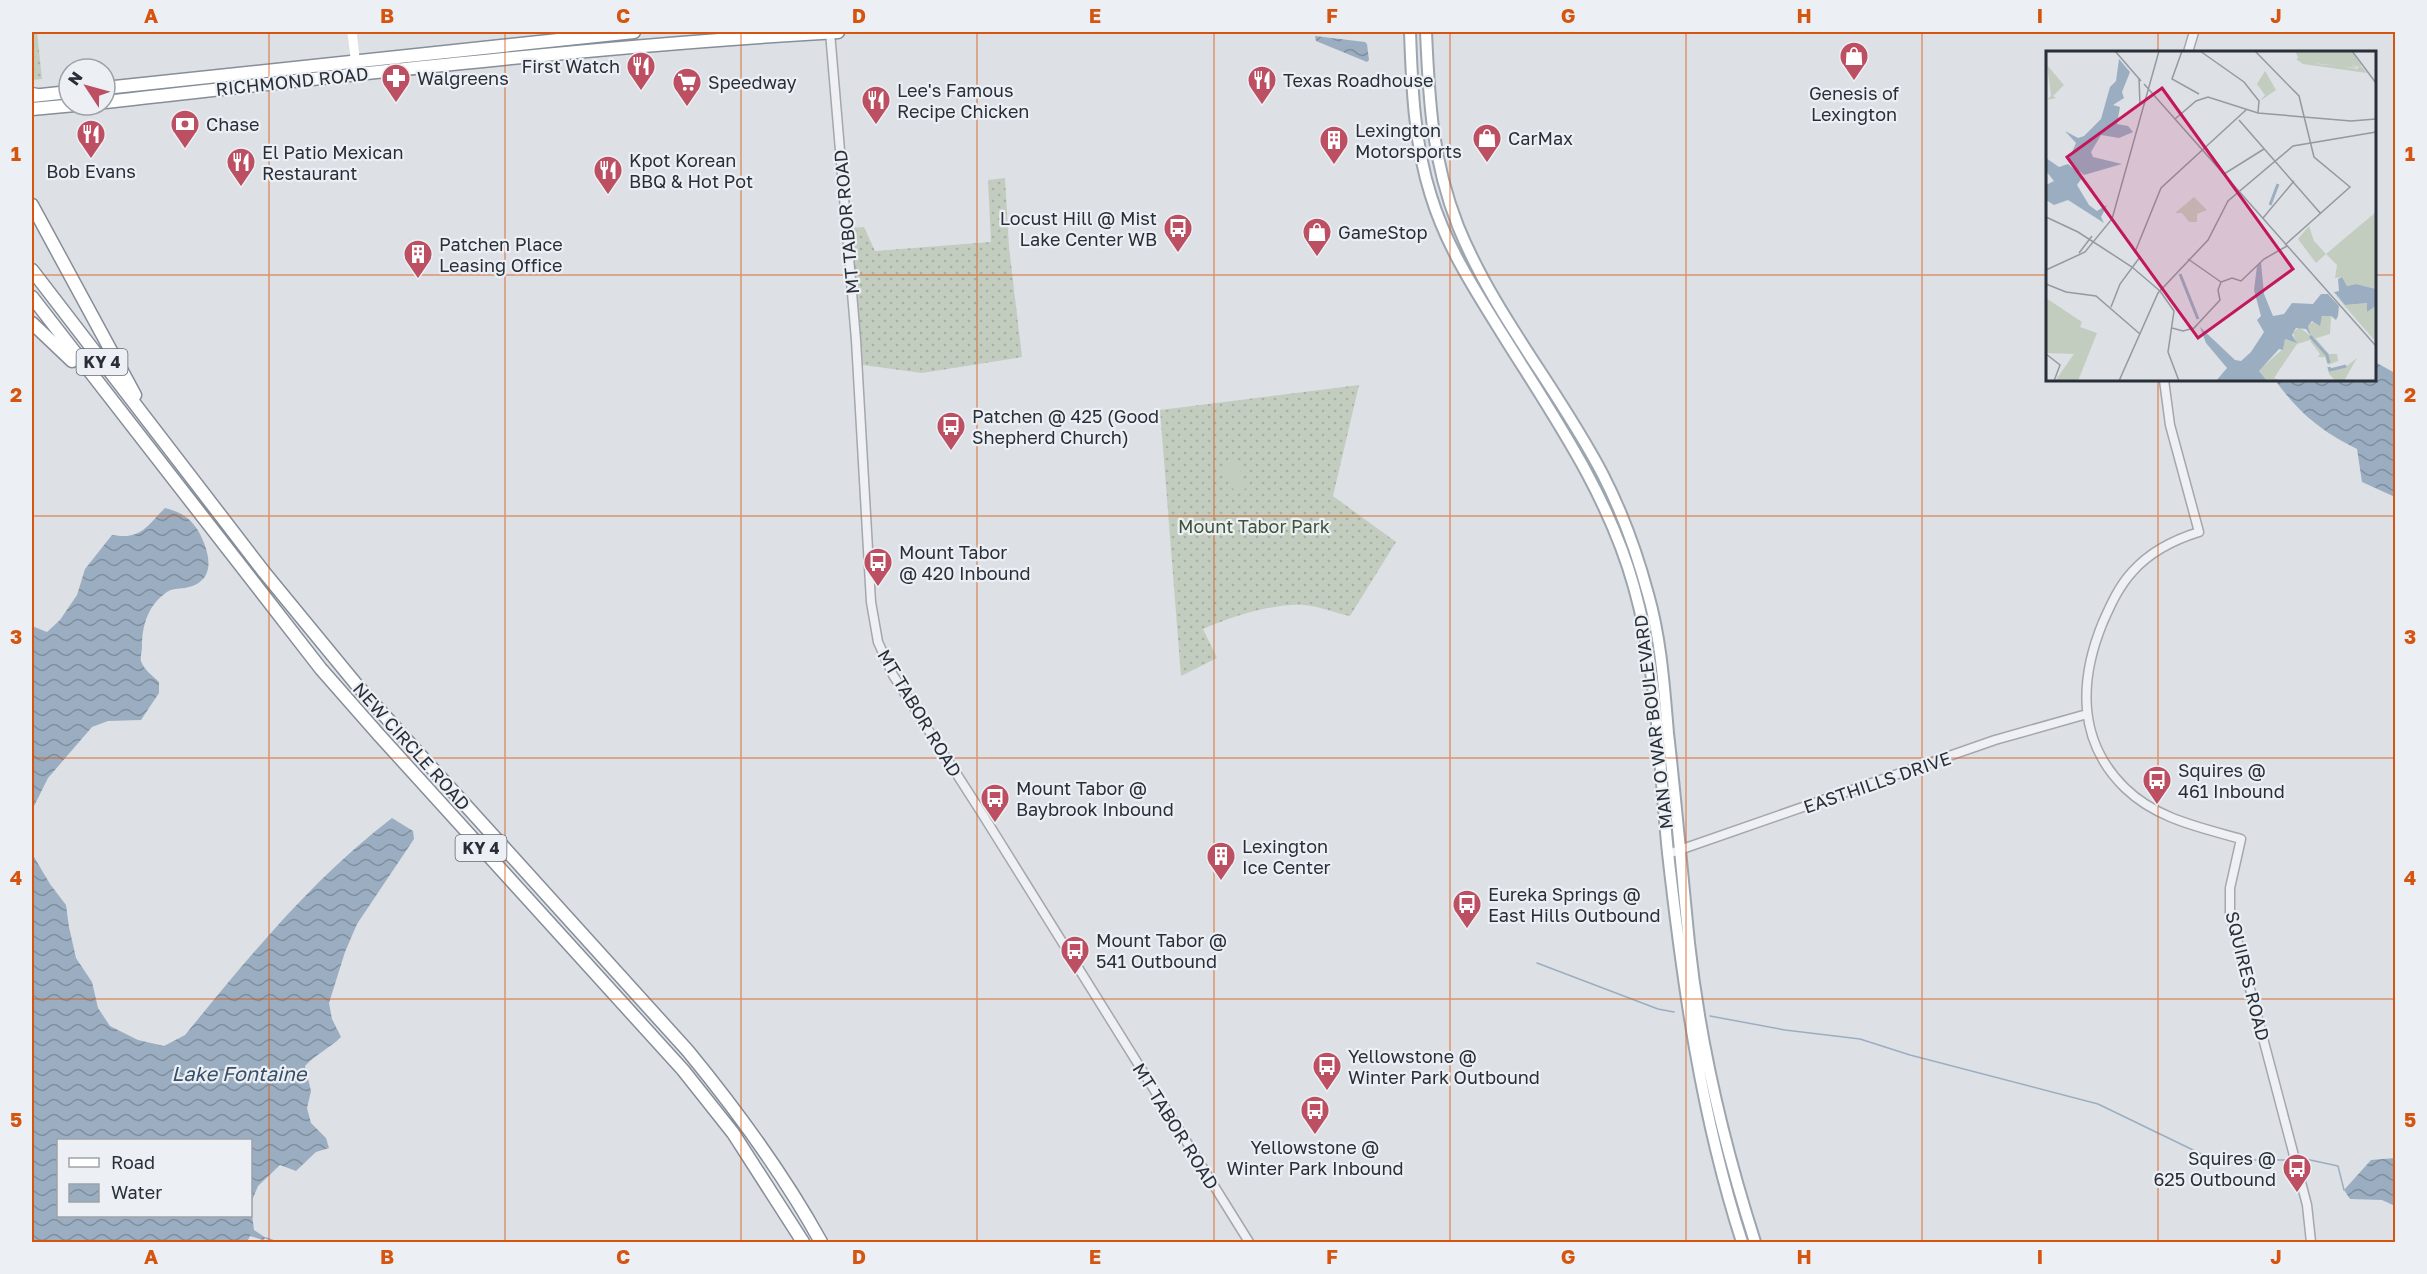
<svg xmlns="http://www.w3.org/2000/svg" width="2427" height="1274" font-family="'Golos Text',sans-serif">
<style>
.grass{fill:url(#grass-dots)}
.garden{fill:#c3cdbf}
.water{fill:url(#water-waves)}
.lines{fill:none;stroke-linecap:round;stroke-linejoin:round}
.stream{stroke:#9baec1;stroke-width:1.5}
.tertiary-casing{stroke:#a3a7ae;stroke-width:11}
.primary-casing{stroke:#9da5af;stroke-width:14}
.trunk-casing{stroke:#868e99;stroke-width:15}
.motorway-casing{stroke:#868e99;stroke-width:15}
.tertiary{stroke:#eff0f3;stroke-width:8}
.secondary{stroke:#fff;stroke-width:9}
.primary{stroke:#fff;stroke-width:10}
.trunk{stroke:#fff;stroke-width:12}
.motorway{stroke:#fff;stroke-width:12}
.grid{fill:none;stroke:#d55510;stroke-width:1.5;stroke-opacity:0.55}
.labels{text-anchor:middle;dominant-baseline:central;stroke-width:4.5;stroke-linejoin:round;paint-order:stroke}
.shield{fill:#eceff3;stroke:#636971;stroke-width:1.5}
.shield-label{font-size:16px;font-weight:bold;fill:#282f39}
.poi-label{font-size:18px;fill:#282f39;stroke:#eceff3;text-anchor:start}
.street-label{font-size:18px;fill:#282f39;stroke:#eceff3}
.park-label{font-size:18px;fill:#3d5337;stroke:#eceff3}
.water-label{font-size:20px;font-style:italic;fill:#374e68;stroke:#eceff3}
.inset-river{fill:none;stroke:#9baec1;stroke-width:3}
.inset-road{fill:none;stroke:#9599a0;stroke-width:1.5}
.view{fill:#c2185b;fill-opacity:0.15;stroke:#c2185b;stroke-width:3}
.inset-edge{fill:none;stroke:#282f39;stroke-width:3}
.neatline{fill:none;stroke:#d55510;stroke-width:2}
.grid-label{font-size:20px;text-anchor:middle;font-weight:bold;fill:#d55510}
</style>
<defs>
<pattern id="grass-dots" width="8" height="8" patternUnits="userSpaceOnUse" patternTransform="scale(1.5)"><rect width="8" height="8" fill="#c3cdbf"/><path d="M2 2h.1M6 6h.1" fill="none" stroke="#a8b0a5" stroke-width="1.8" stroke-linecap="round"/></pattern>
<pattern id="water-waves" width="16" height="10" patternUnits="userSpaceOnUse" patternTransform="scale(1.5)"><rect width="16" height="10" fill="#9baec1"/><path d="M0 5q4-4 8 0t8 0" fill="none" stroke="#7e8e9e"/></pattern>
</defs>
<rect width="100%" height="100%" fill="#dde0e5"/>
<!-- grass -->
<path class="grass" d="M32,32H37L42,79L32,80Z
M1005,178L1009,247L1022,357L922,373L863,365L849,232L851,228L864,227L875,251L991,242L988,180Z
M1359,385L1333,496L1396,542L1350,616C1335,613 1319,606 1304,605C1273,603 1231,617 1203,629L1217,658L1181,676L1160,410Z"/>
<!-- garden -->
<path class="garden" d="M1235,461L1248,487L1236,494L1222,468Z"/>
<!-- water -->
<path class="water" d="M1315,36L1365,42L1367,44L1369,60L1367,62L1316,41Z
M2375,362L2395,373V497L2362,482L2357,449C2320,430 2300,414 2275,380H2374Z
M165,508C182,512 192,519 200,534C211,556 216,582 185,588C178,589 172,588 167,592C148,605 142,625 142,647C142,651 140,657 141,661C144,670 153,676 159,682V693L141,720L108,721L92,727L48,778L34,806L32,821V626L47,632L60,620L77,595L85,569L112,535C141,540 146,527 165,508Z
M392,818L413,831L414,839L357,924L345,952L329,1003L332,1019L341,1037C330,1048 316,1054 305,1066L311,1091L307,1108L311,1123L326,1138L329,1148L316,1152L296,1171L280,1165L258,1186L251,1203L250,1140H58V1216H250L251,1207L254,1230L266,1238L263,1240L250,1236L247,1242H32V845L34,857L50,884L66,905L69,927L76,958L92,982L98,1008L110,1026L138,1040L164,1046L185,1035C249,957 311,880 392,818Z
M2395,1158V1206L2382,1200L2350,1199L2344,1190L2371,1160Z"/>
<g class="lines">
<!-- stream -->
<path class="stream" d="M1537,963L1658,1009L1674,1012
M1710,1016L1785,1030L1860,1039L1910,1055L2098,1104L2222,1164L2251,1160H2288
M2301,1158L2338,1166L2344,1190
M266,1238L277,1242"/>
<!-- tertiary casing -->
<g class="tertiary-casing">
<path id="tertiary" d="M830,32L856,340L871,602L878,642L893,675L983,815L1249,1242
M2188,52L2194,32
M2164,380L2170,425L2199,532C2173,540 2151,551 2133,571C2119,586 2111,604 2103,622C2079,680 2077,741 2125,788C2157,819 2199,827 2241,839L2230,888V913L2307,1205L2311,1242
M1668,854L1995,740L2087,714"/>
</g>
<!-- primary casing -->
<g class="primary-casing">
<path id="primary" d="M1410,32C1412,87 1414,143 1431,196C1446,245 1474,289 1501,332C1552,414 1608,493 1634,587C1658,672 1659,765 1668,853C1683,985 1701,1115 1742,1242
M1426,32C1429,101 1432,160 1458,226C1494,315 1559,390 1603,475C1622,512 1637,553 1648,594C1661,639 1664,687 1668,733C1676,803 1682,873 1689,943C1700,1045 1724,1145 1755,1242"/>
</g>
<!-- trunk casing -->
<g class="trunk-casing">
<path id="trunk" d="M105,88L634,32
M32,96L69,92
M105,102C349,75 593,46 838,32
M32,109L75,105"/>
</g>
<!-- motorway casing -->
<g class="motorway-casing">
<path id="motorway" d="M32,94L37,95
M32,205L135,395
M32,270L264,572L356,684L688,1051C738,1112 783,1173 821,1242
M32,297L321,669L379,735L683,1070L733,1133L803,1242
M32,323L72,361"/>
</g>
<!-- tertiary -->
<use href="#tertiary" class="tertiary"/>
<!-- secondary -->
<path class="secondary" d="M352,32L356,66"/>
<!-- primary -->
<use href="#primary" class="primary"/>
<!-- trunk -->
<use href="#trunk" class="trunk"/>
<!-- motorway -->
<use href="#motorway" class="motorway"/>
</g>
<!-- grid -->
<path class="grid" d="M269,32V1242M505,32V1242M741,32V1242M977,32V1242M1214,32V1242M1450,32V1242M1686,32V1242M1922,32V1242M2158,32V52M32,275H2048M2374,275H2396M2158,380V1242M32,516H2396M32,758H2396M32,999H2396"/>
<!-- icons -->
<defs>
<g id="shop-pin" transform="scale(1.5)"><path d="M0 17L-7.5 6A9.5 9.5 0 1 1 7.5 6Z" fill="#bc4f62" stroke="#eceff3"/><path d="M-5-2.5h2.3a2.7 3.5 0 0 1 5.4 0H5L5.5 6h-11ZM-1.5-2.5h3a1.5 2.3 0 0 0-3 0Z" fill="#fff"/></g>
<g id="restaurant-pin" transform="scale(1.5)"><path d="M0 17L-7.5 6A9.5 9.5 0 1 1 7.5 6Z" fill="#bc4f62" stroke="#eceff3"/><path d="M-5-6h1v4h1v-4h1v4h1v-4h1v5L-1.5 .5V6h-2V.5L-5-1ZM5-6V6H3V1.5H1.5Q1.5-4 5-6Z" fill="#fff"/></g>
<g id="pharmacy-pin" transform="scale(1.5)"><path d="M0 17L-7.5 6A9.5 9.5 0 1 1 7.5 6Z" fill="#bc4f62" stroke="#eceff3"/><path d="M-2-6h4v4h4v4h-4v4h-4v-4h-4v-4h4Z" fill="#fff"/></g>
<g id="supermarket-pin" transform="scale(1.5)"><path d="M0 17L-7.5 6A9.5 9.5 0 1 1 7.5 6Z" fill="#bc4f62" stroke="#eceff3"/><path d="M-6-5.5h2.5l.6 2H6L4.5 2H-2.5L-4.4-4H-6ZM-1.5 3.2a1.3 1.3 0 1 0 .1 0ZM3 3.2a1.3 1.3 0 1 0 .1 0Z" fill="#fff"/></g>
<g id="bank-pin" transform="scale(1.5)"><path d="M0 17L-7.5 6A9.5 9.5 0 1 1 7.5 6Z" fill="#bc4f62" stroke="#eceff3"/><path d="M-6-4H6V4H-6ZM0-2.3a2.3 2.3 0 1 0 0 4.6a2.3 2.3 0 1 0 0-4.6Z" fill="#fff"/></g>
<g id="building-pin" transform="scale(1.5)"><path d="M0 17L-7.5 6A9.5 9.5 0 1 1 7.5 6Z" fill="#bc4f62" stroke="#eceff3"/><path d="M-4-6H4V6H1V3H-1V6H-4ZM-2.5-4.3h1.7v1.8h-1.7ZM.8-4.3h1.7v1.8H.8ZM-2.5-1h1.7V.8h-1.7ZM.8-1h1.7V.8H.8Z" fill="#fff"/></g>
<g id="bus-pin" transform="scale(1.5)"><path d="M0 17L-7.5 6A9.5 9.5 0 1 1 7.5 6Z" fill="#bc4f62" stroke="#eceff3"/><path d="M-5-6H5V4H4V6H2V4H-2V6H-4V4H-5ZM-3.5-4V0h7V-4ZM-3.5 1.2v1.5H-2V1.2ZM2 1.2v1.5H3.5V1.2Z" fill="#fff"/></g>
</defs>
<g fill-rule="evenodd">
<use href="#shop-pin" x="1854" y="56"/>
<use href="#restaurant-pin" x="641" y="66"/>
<use href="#pharmacy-pin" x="396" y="78"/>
<use href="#restaurant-pin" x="1262" y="80"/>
<use href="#supermarket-pin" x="687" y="82"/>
<use href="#restaurant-pin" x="876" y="100"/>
<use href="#bank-pin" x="185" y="124"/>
<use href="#restaurant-pin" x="91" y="134"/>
<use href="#shop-pin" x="1487" y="138"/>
<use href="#building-pin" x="1334" y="140"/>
<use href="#restaurant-pin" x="241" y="162"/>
<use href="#restaurant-pin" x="608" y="170"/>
<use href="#bus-pin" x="1178" y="228"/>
<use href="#shop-pin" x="1317" y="232"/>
<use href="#building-pin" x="418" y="254"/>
<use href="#bus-pin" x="951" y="426"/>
<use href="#bus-pin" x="878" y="562"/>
<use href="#bus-pin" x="2157" y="780"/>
<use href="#bus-pin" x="995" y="798"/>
<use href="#building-pin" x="1221" y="856"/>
<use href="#bus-pin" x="1467" y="904"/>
<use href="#bus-pin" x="1075" y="950"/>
<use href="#bus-pin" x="1327" y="1066"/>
<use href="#bus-pin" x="1315" y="1110"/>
<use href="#bus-pin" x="2297" y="1168"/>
</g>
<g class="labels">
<!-- shield labels -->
<g class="shield">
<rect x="76.5" y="349" width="51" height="26" rx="4.5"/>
<rect x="455.5" y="835" width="51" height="26" rx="4.5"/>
</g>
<g class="shield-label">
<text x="102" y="362">KY 4</text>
<text x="481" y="848">KY 4</text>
</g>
<!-- poi labels -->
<g class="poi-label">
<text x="620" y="66" text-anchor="end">First Watch</text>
<text x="417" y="78">Walgreens</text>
<text x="1283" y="80">Texas Roadhouse</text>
<text x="708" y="82">Speedway</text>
<text x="897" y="90">Lee's Famous<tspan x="897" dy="21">Recipe Chicken</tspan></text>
<text x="1854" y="93" text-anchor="middle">Genesis of<tspan x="1854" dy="21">Lexington</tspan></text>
<text x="206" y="124">Chase</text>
<text x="1355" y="130">Lexington<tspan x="1355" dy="21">Motorsports</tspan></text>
<text x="1508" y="138">CarMax</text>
<text x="262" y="152">El Patio Mexican<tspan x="262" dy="21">Restaurant</tspan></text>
<text x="629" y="160">Kpot Korean<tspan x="629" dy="21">BBQ &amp; Hot Pot</tspan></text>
<text x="91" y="171" text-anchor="middle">Bob Evans</text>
<text x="1157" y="218" text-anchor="end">Locust Hill @ Mist<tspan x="1157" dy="21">Lake Center WB</tspan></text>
<text x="1338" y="232">GameStop</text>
<text x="439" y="244">Patchen Place<tspan x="439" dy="21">Leasing Office</tspan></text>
<text x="972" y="416">Patchen @ 425 (Good<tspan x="972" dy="21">Shepherd Church)</tspan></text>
<text x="899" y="552">Mount Tabor<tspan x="899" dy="21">@ 420 Inbound</tspan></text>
<text x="2178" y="770">Squires @<tspan x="2178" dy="21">461 Inbound</tspan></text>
<text x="1016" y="788">Mount Tabor @<tspan x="1016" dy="21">Baybrook Inbound</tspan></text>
<text x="1242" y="846">Lexington<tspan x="1242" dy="21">Ice Center</tspan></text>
<text x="1488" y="894">Eureka Springs @<tspan x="1488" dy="21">East Hills Outbound</tspan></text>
<text x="1096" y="940">Mount Tabor @<tspan x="1096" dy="21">541 Outbound</tspan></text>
<text x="1348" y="1056">Yellowstone @<tspan x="1348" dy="21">Winter Park Outbound</tspan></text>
<text x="1315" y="1147" text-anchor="middle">Yellowstone @<tspan x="1315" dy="21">Winter Park Inbound</tspan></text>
<text x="2276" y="1158" text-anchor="end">Squires @<tspan x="2276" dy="21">625 Outbound</tspan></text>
</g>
<!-- street labels -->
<g class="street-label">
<text transform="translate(292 81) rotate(-6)">RICHMOND ROAD</text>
<text transform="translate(846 222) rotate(-95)">MT TABOR ROAD</text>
<text transform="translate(920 713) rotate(59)">MT TABOR ROAD</text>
<text transform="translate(1653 722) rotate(-97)">MAN O WAR BOULEVARD</text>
<text transform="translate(412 746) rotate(48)">NEW CIRCLE ROAD</text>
<text transform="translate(1877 782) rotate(-19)">EASTHILLS DRIVE</text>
<text transform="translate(2248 976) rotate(76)">SQUIRES ROAD</text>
<text transform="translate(1176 1126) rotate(58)">MT TABOR ROAD</text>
</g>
<!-- park labels -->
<g class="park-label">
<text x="1254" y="526">Mount Tabor Park</text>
</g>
<!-- water labels -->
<g class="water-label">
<text x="239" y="1073">Lake Fontaine</text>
</g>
</g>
<!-- overview -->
<g transform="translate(2046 51)">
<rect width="330" height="330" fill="#dde0e5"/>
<path d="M249,0H305L315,14L311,16L304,12L311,17L267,12L253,9ZM1,14L18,34L7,45L10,47L1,49L5,45ZM219,20L230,39L214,50L219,44L211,33ZM148,146L161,159L151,163V171H143L136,162H129ZM330,161V238L310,233L301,235L296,226L289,227L291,214L280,203ZM284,238L299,254L321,252V261L330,255V291ZM0,247L36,271L34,276L51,282L32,330H9L28,303L0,302ZM270,288L283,303H291L292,310L282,314L279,306H272L274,303L264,290ZM311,307L298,330H290L283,323L281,315L284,319L302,314Z" fill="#c3cdbf"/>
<path d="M271,0L263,11L269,12L277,4L271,13L297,15L309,8L301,16L311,18L314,14L321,22L257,13L250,8ZM281,263L286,264L290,269L285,266L284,283L251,293L228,327L236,330L218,329L213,319L237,298L239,288L250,291L247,282L253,276L265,285L262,274L269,270L273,274L274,267Z" fill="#c3cdbf"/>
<path d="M263,175L268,190L280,203L270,212L252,188Z" fill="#c3cdbf"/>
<path d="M73,8L84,21L76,41L78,47L67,54L74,56L71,73L82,75L87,81L73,87L55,84L45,101L47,106L76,113L38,124L22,110L30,92L19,80L32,87L38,85L55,68L64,36L70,30ZM0,107L13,116L22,113L34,123L36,127L31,134L43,154L51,160L61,154L55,166L58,172L22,149L8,154L0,149V134L8,130L0,120ZM215,211L218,243L227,265L238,263L246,252L267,253L275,243H282L293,255L292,265L290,269L286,265H276L274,275L266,270L262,275L265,285L260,278L250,277L246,284L251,292L239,288L237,299L233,298L213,320L221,330H170L181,317L160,292L154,276L189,309L195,310L205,301L218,281L211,269L215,265L208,239L211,215ZM296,226L301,235L310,233L330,238V255L321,261V252L299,254L288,241L293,240L292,228Z" fill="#9baec1"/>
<path class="inset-river" d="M224,154L232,133M134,223L152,268M264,285L281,304L283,312M283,316L284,319L300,315"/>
<path class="inset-road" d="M69,0L95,30M136,0L126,28L153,43M154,0L198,31L213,50L212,62M209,0L253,45L268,106L304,136L239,194M306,0L330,32M93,27L94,54M98,33L330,295M129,68L150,50L162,46L212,62L305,70L330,68M193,69L275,163M178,123L218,98M0,166L32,181L86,216L114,240M217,167L248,130M33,202L46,185M142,208L175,231M0,219L39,201L66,168L113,0M0,233L20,241L50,245L94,283M114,240L128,260L122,301L133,330M65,256L74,233L94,206L89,201L115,137L201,58M126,277L137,280L148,277L174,249L172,239L175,231L186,227L195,230L218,208L241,195M0,303L14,314L8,330M73,330L112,242L162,189L182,150L247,95L330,81"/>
<path class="view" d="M116,37L247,218L152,287L21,106Z"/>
<rect width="330" height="330" class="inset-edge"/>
</g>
<!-- border -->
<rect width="2427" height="1274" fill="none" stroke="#eceff3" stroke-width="66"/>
<!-- legend -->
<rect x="57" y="1139" width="195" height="78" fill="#eceff3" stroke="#9ea2a9" stroke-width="1.5"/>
<rect x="69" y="1158" width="30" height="9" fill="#ffffff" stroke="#9ea2a9" stroke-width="1.5"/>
<text x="111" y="1169" font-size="18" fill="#282f39">Road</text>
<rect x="69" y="1184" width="30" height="18" fill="url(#water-waves)" stroke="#9ea2a9" stroke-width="1.5"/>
<text x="111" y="1199" font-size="18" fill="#282f39">Water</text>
<!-- north arrow -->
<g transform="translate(87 87) rotate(306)"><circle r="28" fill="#eceff3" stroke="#9ea2a9" stroke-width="1.5"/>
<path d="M0-4.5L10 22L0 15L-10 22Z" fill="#bc4f62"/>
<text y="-9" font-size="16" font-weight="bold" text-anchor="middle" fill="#282f39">N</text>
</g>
<rect x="33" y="33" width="2361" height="1208" class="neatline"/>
<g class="grid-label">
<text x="151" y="23">A</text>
<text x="387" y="23">B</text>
<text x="623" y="23">C</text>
<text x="859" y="23">D</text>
<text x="1095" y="23">E</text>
<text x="1332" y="23">F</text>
<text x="1568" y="23">G</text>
<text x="1804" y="23">H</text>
<text x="2040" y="23">I</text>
<text x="2276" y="23">J</text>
<text x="16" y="161">1</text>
<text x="2410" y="161">1</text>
<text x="16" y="402">2</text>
<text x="2410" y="402">2</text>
<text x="16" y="644">3</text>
<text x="2410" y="644">3</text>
<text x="16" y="885">4</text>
<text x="2410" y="885">4</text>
<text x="16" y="1127">5</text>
<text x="2410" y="1127">5</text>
<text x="151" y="1264">A</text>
<text x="387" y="1264">B</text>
<text x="623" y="1264">C</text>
<text x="859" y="1264">D</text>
<text x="1095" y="1264">E</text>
<text x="1332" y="1264">F</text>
<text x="1568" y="1264">G</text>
<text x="1804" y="1264">H</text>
<text x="2040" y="1264">I</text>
<text x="2276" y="1264">J</text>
</g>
</svg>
